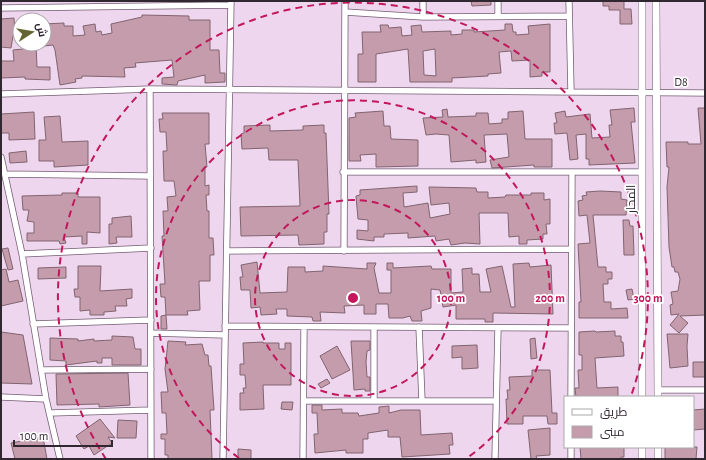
<svg xmlns="http://www.w3.org/2000/svg" width="706" height="460" font-family="'Alegreya Sans',Cairo,sans-serif">
<style>
.building{fill:#c59cac;stroke:#81646f;fill-rule:evenodd}
.lines{fill:none;stroke-linecap:round;stroke-linejoin:round}
.minor-casing{stroke:#725d72;stroke-width:7}
.tertiary-casing{stroke:#725d72;stroke-width:8}
.minor{stroke:#fff;stroke-width:5.5}
.tertiary{stroke:#fff;stroke-width:7}
.ring{fill:none;stroke:#c2185b;stroke-width:2;stroke-dasharray:7 5}
.labels{text-anchor:middle;dominant-baseline:central;stroke-width:3.5;stroke-linejoin:round;paint-order:stroke}
.street-label{font-size:12px;fill:#302730;stroke:#fff}
.centre{fill:#c2185b;stroke:#fff;stroke-width:2}
.ring-label{font-size:12px;text-anchor:middle;font-weight:bold;fill:#c2185b;stroke:#fff;stroke-width:3.5;stroke-linejoin:round;paint-order:stroke}
</style>
<rect width="100%" height="100%" fill="#eed6ee"/>
<!-- building -->
<path class="building" d="M471,1H491V5L472,6Z
M603,1H624V9H631L632,24H620V10H609V6H603Z
M142,15L189,16V20H210V50H219L220,73H225V82L205,83V75L178,81L177,85L162,84V78L174,77L172,60L135,63L136,67L124,68L125,77L82,76V78L75,79L76,82L60,85L55,50L53,45L44,46V24L64,23V26H73V36L85,35L83,26L95,24L96,32L101,31L102,35L112,33L111,24L142,17Z
M14,18L15,35L13,36L11,48L1,47V19Z
M505,24H512L513,32H516V35L529,34L528,26L550,24V72H542V76L530,77V60L512,61L511,51L499,52L501,73L488,74V76L452,78V82H410L408,49L376,54V82H358V54H363L362,32H381L380,25H388L389,28L401,27L402,36L412,35L411,26L421,25L422,32L451,31V35L462,34V30H474V32L505,30ZM435,49L436,76L424,75L423,51Z
M23,44H36L37,67H50V80L25,79V77L1,78V61H14L13,50L23,49Z
M634,108L635,122H631L635,163L589,165V159H586V134L576,135L578,159L570,160L567,133L555,134L554,123H557L555,113L565,111L566,117L590,114L592,138L610,137L609,125H612L610,110Z
M698,108H705V315L680,316L688,323L679,333L670,325L679,314L671,315L670,305L673,304L671,292L678,291L680,279L678,272H675L674,267H672L669,247L667,187L669,167H667L666,142H688V144H701Z
M447,109L448,117L476,116V113H488L489,124L502,123V119H508V112L523,111L525,139H552V167H534V165L492,168L490,160L509,157L507,134L484,135L486,162L476,163V160L451,162L449,135L436,134L426,135L423,118L443,117L442,110Z
M383,111L384,126H390L391,139L418,140V166L376,167V154L360,155L361,161H349V118L356,117L355,113Z
M34,112L35,139L9,140V133H1V114Z
M162,113H209V144H205L207,167H205V186L209,185V195H206L207,211H209V238H213L214,255H210V281H199L200,310L187,311L188,315H166L167,329H161V316L166,315L165,297H161L160,284H165L162,236H164L163,211H168L167,197L176,196L174,181H164L163,151H167L166,132H160L159,119H163Z
M60,116L62,142L88,141V165L54,167V161H39V140H46L44,117Z
M270,125V131L303,130V126L324,125V133H326L329,214H327V232H324V244L299,245L298,235L241,236L240,207L300,206L298,160H269L268,148L242,149L241,134L244,133V126Z
M26,151L27,162L10,163L9,153Z
M417,186V192L403,193L404,207L428,203L430,218L450,214L449,203L431,205L429,187L476,188L477,192H488V198L505,197L506,195H531V193H544V200L550,199V224H546L547,234H543V239L527,240V244H519V236L509,237L508,213H479L480,244L465,243L451,245L449,239L436,241L435,236L408,238V233L384,234V237H374V241L357,239V230L368,231V220L358,219L356,196L360,195V190Z
M600,191L621,192V199L627,200L626,215H593L598,267H606V272H612V279H608V284H603L604,302H611V309L627,308L628,318H579V302H581L578,244L590,243L587,215L579,216L578,201L583,200L582,196L587,195L586,192Z
M62,193H78V197H100V233L87,232V244H82V236L64,237L66,243L60,244L59,241H27V233H34V222L27,221L29,210H23L22,196L62,195Z
M131,216L132,237H116L117,243L109,244V224H112V218Z
M623,220H629L630,226H633L634,255H624Z
M8,248L13,269L8,270L2,249Z
M257,262L260,293L287,292L288,267H305V272L323,271V266L367,269V263H376L374,268L379,293H391V270H387V263H393V268L431,266L432,269H451V293L463,292L462,269L472,268V274H479L480,292H491L486,269L502,266L511,307H515L513,264L529,263L530,267L551,265L553,314L493,313V322H485V319H456V305L443,307L440,290L431,289V308L421,311L422,321H412L410,316L403,318H389L388,304H376V314H364V305L344,306L345,313L320,312L321,321H313L312,317L287,316V309H276L277,314L261,315L260,307L251,308L250,290H241L240,277H243L241,265Z
M78,266H101L100,291L132,289V298L126,299L127,306H115L116,311L104,312V315H90V310L80,311V297H75L74,289H78Z
M66,267V278L38,279V268Z
M6,269L9,282L18,280L23,301L1,306V270Z
M632,289L634,299L628,300L626,290Z
M595,331L596,332L615,331V336H621V342H623L624,356L595,358L597,388L618,387V397H576L575,388H579L578,370H582V355H579V332Z
M1,332L23,335L32,384L1,383Z
M667,334H688L687,346L688,366L670,368Z
M112,336L133,337L135,349H141V365H112V358H102V363H97V361L66,365V361L50,360V338L78,339V341L94,339V341L112,340Z
M535,338L537,358L531,359L530,339Z
M168,341L186,342L185,345L202,344L205,355H208L209,366H211L214,410H210L212,459H168V455H165V439H161V434H167L166,413H162L161,392H168L165,369Z
M351,341H370V350L367,351L366,362L367,377H370V391H365V389L354,390Z
M263,342V343H279V349H285V343H291V385H263L264,409L240,410V393H244L243,388H246L245,375H240V364H244L243,343Z
M477,345L478,368L462,369V357L452,358V346Z
M337,346L350,370L332,379L320,356Z
M693,362H705V377H693Z
M532,370H550L552,413H557V424H548L547,416H523V424H507L506,399H508L507,390H510L509,377L532,376Z
M128,373L130,405L99,407V404L57,405L56,374Z
M327,379L330,383L321,388L318,384Z
M282,402H293L292,410L281,409Z
M312,405H322V410L342,409V413H358L359,416L379,413V407L389,406V413L401,410H420L421,435L452,433L453,445H449L450,454L402,457L400,437H388V430L368,433V439H363V453H346V450L315,453L314,434H318L317,413H312Z
M705,409V429L693,430V410Z
M100,419L115,438L108,437L112,443L94,455L89,446L84,449L76,436Z
M118,420L137,421L136,438H117Z
M550,428V455L536,456L537,459H531L528,430Z
M43,437L47,459H15L11,443Z
M580,447H624V457H621V459H581Z
M665,447H697L696,459H665Z
M238,449L251,450V459H238Z"/>
<g class="lines">
<!-- minor casing -->
<g class="minor-casing">
<path id="minor" d="M423,1V17
M498,1V16
M569,1L571,92
M1,8L231,5
M345,12L423,17L569,16
M150,89L151,459
M1,94L150,89L705,93
M1,157L22,254L46,399L60,459
M343,172H642
M5,174L150,176
M227,251L571,249
M344,251L345,1
M22,254L151,248
M33,324L151,320
M225,326L571,328
M374,327V401
M419,327L422,401
M151,333L225,335
M41,370L151,369
M658,390H705
M1,397L46,399
M571,397L572,172
M304,401H496
M50,413L151,410
M223,459L231,1
M303,459L304,327
M495,459L498,328
M571,459V447"/>
</g>
<!-- tertiary casing -->
<g class="tertiary-casing">
<path id="tertiary" d="M642,1V397
M656,1L658,397
M642,447V459
M658,459V447"/>
</g>
<!-- minor -->
<use href="#minor" class="minor"/>
<!-- tertiary -->
<use href="#tertiary" class="tertiary"/>
</g>
<!-- distance rings -->
<g class="ring">
<circle cx="353" cy="298" r="98"/>
<path d="M239 458A197 197 0 1 1 467 458"/>
<path d="M106 459A295 295 0 1 1 631 396"/>
</g>
<g class="labels">
<!-- street labels -->
<g class="street-label">
<text x="681" y="82">D8</text>
<text transform="translate(631 199) rotate(-90)">المحار</text>
</g>
</g>
<circle cx="353" cy="298" r="6" class="centre"/>
<g class="ring-label">
<text x="451" y="302">100 m</text>
<text x="550" y="302">200 m</text>
<text x="648" y="302">300 m</text>
</g>
<!-- border -->
<rect width="706" height="460" fill="none" stroke="#302730" stroke-width="4"/>
<!-- legend -->
<rect x="564" y="396" width="130" height="52" fill="#ffffff" stroke="#aca9ac"/>
<rect x="572" y="409" width="20" height="6" fill="#ffffff" stroke="#aca9ac"/>
<text x="600" y="416" font-size="12" fill="#302730">طريق</text>
<rect x="572" y="426" width="20" height="12" fill="#c59cac" stroke="#aca9ac"/>
<text x="600" y="436" font-size="12" fill="#302730">مبنى</text>
<!-- north arrow -->
<g transform="translate(32 32) rotate(78)"><circle r="19" fill="#ffffff" stroke="#aca9ac"/>
<path d="M0-3L7 15L0 10L-7 15Z" fill="#636431"/>
<text y="-6" font-size="11" font-weight="bold" text-anchor="middle" fill="#302730">ش</text>
</g>
<!-- scale -->
<path d="M14 440v6h98v-6" fill="none" stroke="#302730" stroke-width="2"/>
<text x="20" y="440" font-size="12" fill="#302730" stroke="#ffffff" stroke-width="3" paint-order="stroke">100 m</text>
</svg>
